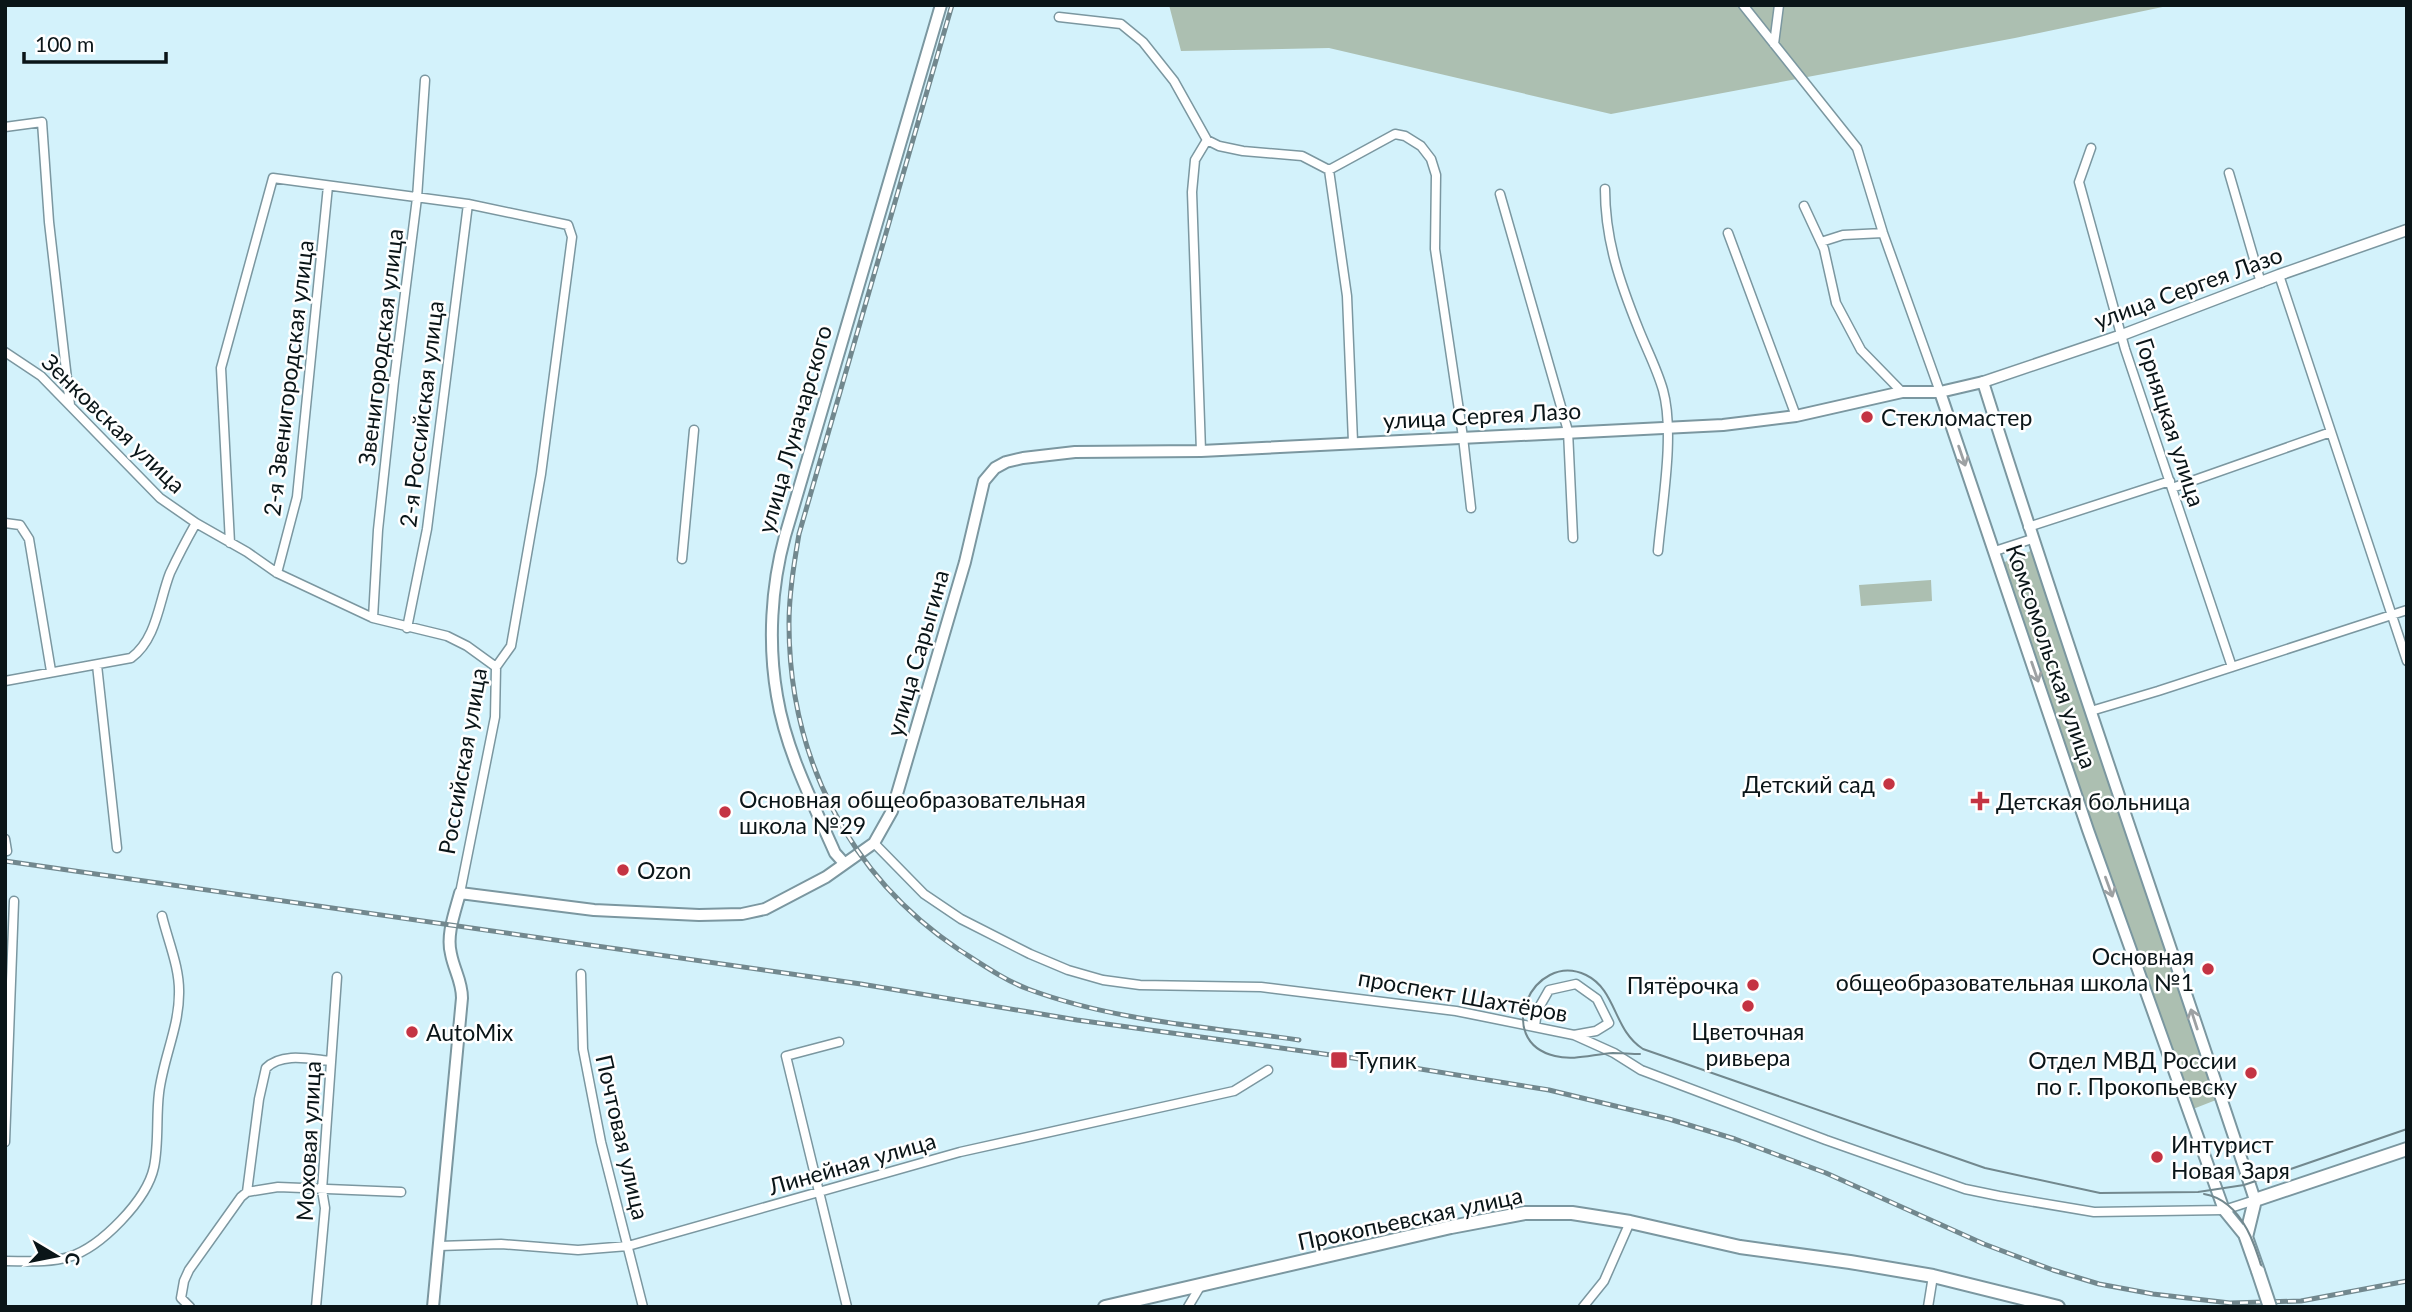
<svg xmlns="http://www.w3.org/2000/svg" width="2412" height="1312" font-family="Lato,sans-serif">
<style>
.green{fill:#acbfb1}
.lines{fill:none;stroke-linecap:round;stroke-linejoin:round}
.minor-casing{stroke:#7b97a0;stroke-width:11}
.tertiary-casing{stroke:#7b97a0;stroke-width:13}
.secondary-casing{stroke:#7b97a0;stroke-width:14}
.primary-casing{stroke:#7b97a0;stroke-width:16}
.minor{stroke:#fff;stroke-width:8}
.tertiary{stroke:#fff;stroke-width:10}
.secondary{stroke:#fff;stroke-width:10}
.primary{stroke:#fff;stroke-width:12}
.tram{stroke:#72888e;stroke-width:2}
.rail-casing{stroke:#72888e;stroke-width:5}
.rail{stroke:#fff;stroke-width:2.5;stroke-dasharray:8;stroke-linecap:butt}
.primary-bridge-casing{stroke:#7b97a0;stroke-width:16;stroke-linecap:butt}
.primary-bridge{stroke:#fff;stroke-width:12}
.oneway{stroke:#9da1a3}
.poi-dot{fill:#c43443;stroke:#fff;stroke-width:2.5}
.labels{text-anchor:middle;dominant-baseline:central;stroke-width:5;stroke-linejoin:round;paint-order:stroke}
.street-label{font-size:23px;fill:#0a1518;stroke:#fff}
.poi-label{font-size:23px;fill:#0a1518;stroke:#fff;text-anchor:start}
</style>
<rect width="100%" height="100%" fill="#d3f2fb"/>
<!-- green -->
<path class="green" d="M1169,5H2172L2015,38L1611,114L1329,48L1181,51Z
M2033,550L2216,1100L2193,1109L2000,564Z
M1931,580L1932,601L1861,606L1859,585Z"/>
<g class="lines">
<!-- minor casing -->
<g class="minor-casing">
<path id="minor" d="M1743,5L1857,148L1883,233L1940,392
M1059,17L1121,24L1143,42L1174,81L1207,140L1219,146L1243,151L1302,156L1329,170L1395,134L1405,136L1421,146L1431,159L1436,175L1435,249L1463,437L1471,508
M1774,44L1779,5
M5,127L42,122L49,222L70,405
M2091,148L2079,182L2125,349L2232,667
M1329,170L1347,296L1353,442
M2229,173L2261,283
M1605,189C1605,240 1620,283 1639,330C1647,350 1657,369 1663,390C1675,433 1662,505 1658,551
M1500,194L1568,431L1573,538
M1804,206L1824,249L1836,303L1861,350L1902,392
M1728,233L1796,416
M1821,242L1843,235L1883,233
M2279,275L2407,661
M5,352L41,376L160,498L196,523L247,552L277,573L373,618L447,636L467,646L496,667
M1201,451L1192,192L1195,160L1207,140
M2172,488L2331,432
M5,523L20,525L29,539L51,671
M2028,527L2170,481
M230,543L221,368L273,178L468,204L568,225L572,237L541,474L511,646L496,667L495,717L460,893
M1995,551L2032,539
M682,559L694,430
M277,573L297,497L328,186
M373,618L378,530L394,381L417,198L425,80
M407,628L427,529L468,204
M97,665L117,848
M5,681L131,658C157,639 159,601 170,573C178,556 187,539 196,523
M2091,711L2158,691L2407,610
M5,839L7,851
M874,843L924,894L961,919L1030,954L1068,970L1103,980L1140,985L1261,987L1456,1011L1574,1035L1614,1053L1641,1070L1826,1140L1965,1189L1999,1196L2094,1212L2224,1210L2255,1200
M581,974L583,1049L601,1142L643,1307
M1535,1026L1537,1011L1549,990L1576,984L1597,999L1609,1023L1596,1031L1574,1035
M839,1042L786,1056L847,1307
M5,1142L14,901
M247,1192L278,1187L401,1192
M439,1246L501,1244L578,1250L628,1246L960,1152L1234,1091L1268,1070
M5,1261C26,1261 49,1263 69,1257C101,1247 147,1200 154,1167C159,1143 156,1117 159,1093C163,1059 179,1027 179,994C180,968 168,941 162,916
M190,1307L181,1298L184,1281L189,1270L241,1197L247,1192L259,1099L266,1068C282,1052 310,1059 330,1061
M316,1307L325,1208L322,1190L337,977
M1188,1307L1201,1285
M1583,1307L1604,1281L1630,1222
M1928,1307L1933,1276"/>
</g>
<!-- tertiary casing -->
<g class="tertiary-casing">
<path id="tertiary" d="M1983,382L2122,335L2279,275L2407,230"/>
</g>
<!-- secondary casing -->
<g class="secondary-casing">
<path id="secondary" d="M1940,392L2088,830L2224,1210L2246,1237
M844,863L835,853C813,803 786,751 777,696C768,644 771,587 785,536L941,5
M433,1307L462,998C462,981 454,970 451,954C446,935 455,912 460,893L594,910L699,915L742,914L765,909L826,877L874,843L892,811L965,562L984,481L995,468L1006,462L1023,458L1075,452L1201,451L1723,425L1796,416L1902,392H1940L1983,382C2069,656 2165,927 2255,1200"/>
</g>
<!-- primary casing -->
<g class="primary-casing">
<path id="primary" d="M2258,1271L2246,1237L2255,1200L2407,1149
M1105,1307L1451,1227L1525,1213H1572L1630,1222L1740,1247L1850,1262L1933,1276L2058,1307"/>
</g>
<!-- minor -->
<use href="#minor" class="minor"/>
<!-- tertiary -->
<use href="#tertiary" class="tertiary"/>
<!-- secondary -->
<use href="#secondary" class="secondary"/>
<!-- primary -->
<use href="#primary" class="primary"/>
<!-- tram -->
<path class="tram" d="M1640,1054C1631,1054 1622,1053 1613,1053C1594,1054 1574,1061 1555,1056C1492,1041 1533,950 1586,975C1617,990 1613,1030 1643,1049L1985,1168L2100,1193L2198,1192L2244,1185L2407,1129
M2204,1194C2251,1202 2261,1268 2273,1307"/>
<!-- rail casing -->
<g class="rail-casing">
<path id="rail" d="M952,5L799,534C794,564 789,594 789,624C789,756 848,875 958,949C980,963 1004,980 1028,989C1113,1021 1209,1027 1299,1040
M5,861L861,984L1077,1020L1353,1058L1549,1090L1669,1119L1735,1139L1826,1173L1984,1244L2053,1270L2099,1284L2153,1294L2230,1303L2301,1301L2407,1281"/>
</g>
<!-- rail -->
<use href="#rail" class="rail"/>
<!-- primary-bridge casing -->
<g class="primary-bridge-casing">
<path id="primary-bridge" d="M2258,1271L2270,1307"/>
</g>
<!-- primary-bridge -->
<use href="#primary-bridge" class="primary-bridge"/>
</g>
<!-- one-way arrows -->
<defs><path id="oneway-shaft" d="M-6 0H5M1.5-3L5.5 0L1.5 3" fill="none" stroke-width="1.6" stroke-linecap="round" stroke-linejoin="round" transform="scale(1.75)"/></defs>
<g class="oneway">
<use href="#oneway-shaft" transform="translate(1962 456) rotate(71)"/>
<use href="#oneway-shaft" transform="translate(2035 672) rotate(71)"/>
<use href="#oneway-shaft" transform="translate(2109 887) rotate(70)"/>
<use href="#oneway-shaft" transform="translate(2194 1019) rotate(-108)"/>
</g>
<!-- markers -->
<g class="poi-dot">
<circle cx="1867" cy="417" r="7"/>
<circle cx="1889" cy="784" r="7"/>
<path d="M1976.5 790.5h7v7h7v7h-7v7h-7v-7h-7v-7h7z"/>
<circle cx="725" cy="812" r="7"/>
<circle cx="623" cy="870" r="7"/>
<circle cx="2208" cy="969" r="7"/>
<circle cx="1753" cy="985" r="7"/>
<circle cx="1748" cy="1006" r="7"/>
<circle cx="412" cy="1032" r="7"/>
<rect x="1330" y="1051" width="18" height="18" rx="3.5"/>
<circle cx="2251" cy="1073" r="7"/>
<circle cx="2157" cy="1157" r="7"/>
</g>
<g class="labels">
<!-- street labels -->
<g class="street-label">
<text transform="translate(2188 287) rotate(-20)">улица Сергея Лазо</text>
<text transform="translate(380 347) rotate(-83)">Звенигородская улица</text>
<text transform="translate(288 378) rotate(-83)">2-я Звенигородская улица</text>
<text transform="translate(421 414) rotate(-83)">2-я Российская улица</text>
<text transform="translate(1482 415) rotate(-3)">улица Сергея Лазо</text>
<text transform="translate(2171 422) rotate(72)">Горняцкая улица</text>
<text transform="translate(114 423) rotate(44)">Зенковская улица</text>
<text transform="translate(794 429) rotate(-74)">улица Луначарского</text>
<text transform="translate(917 653) rotate(-74)">улица Сарыгина</text>
<text transform="translate(2052 656) rotate(71)">Комсомольская улица</text>
<text transform="translate(462 761) rotate(-80)">Российская улица</text>
<text transform="translate(1463 995) rotate(10)">проспект Шахтёров</text>
<text transform="translate(623 1137) rotate(77)">Почтовая улица</text>
<text transform="translate(308 1141) rotate(-87)">Моховая улица</text>
<text transform="translate(852 1163) rotate(-16)">Линейная улица</text>
<text transform="translate(1410 1218) rotate(-12)">Прокопьевская улица</text>
</g>
<!-- poi labels -->
<g class="poi-label">
<text x="1881" y="417">Стекломастер</text>
<text x="1875" y="784" text-anchor="end">Детский сад</text>
<text x="739" y="799">Основная общеобразовательная<tspan x="739" dy="26">школа №29</tspan></text>
<text x="1996" y="801">Детская больница</text>
<text x="637" y="870">Ozon</text>
<text x="2194" y="956" text-anchor="end">Основная<tspan x="2194" dy="26">общеобразовательная школа №1</tspan></text>
<text x="1739" y="985" text-anchor="end">Пятёрочка</text>
<text x="1748" y="1031" text-anchor="middle">Цветочная<tspan x="1748" dy="26">ривьера</tspan></text>
<text x="426" y="1032">AutoMix</text>
<text x="1355" y="1060">Тупик</text>
<text x="2237" y="1060" text-anchor="end">Отдел МВД России<tspan x="2237" dy="26">по г. Прокопьевску</tspan></text>
<text x="2171" y="1144">Интурист<tspan x="2171" dy="26">Новая Заря</tspan></text>
</g>
</g>
<!-- border -->
<rect width="2412" height="1312" fill="none" stroke="#0a1518" stroke-width="14"/>
<!-- north arrow -->
<g transform="translate(56 1256) rotate(100)" stroke="#ffffff" stroke-width="5" paint-order="stroke">
<path d="M0-5L12 26L0 18L-12 26Z" fill="#0a1518"/>
<text y="-10" font-size="19" font-weight="bold" text-anchor="middle" fill="#0a1518">С</text>
</g>
<!-- scale -->
<path d="M24 52v10h142v-10" fill="none" stroke="#0a1518" stroke-width="3.5"/>
<text x="35" y="52" font-size="21" fill="#0a1518" stroke="#ffffff" stroke-width="5" paint-order="stroke">100 m</text>
</svg>
